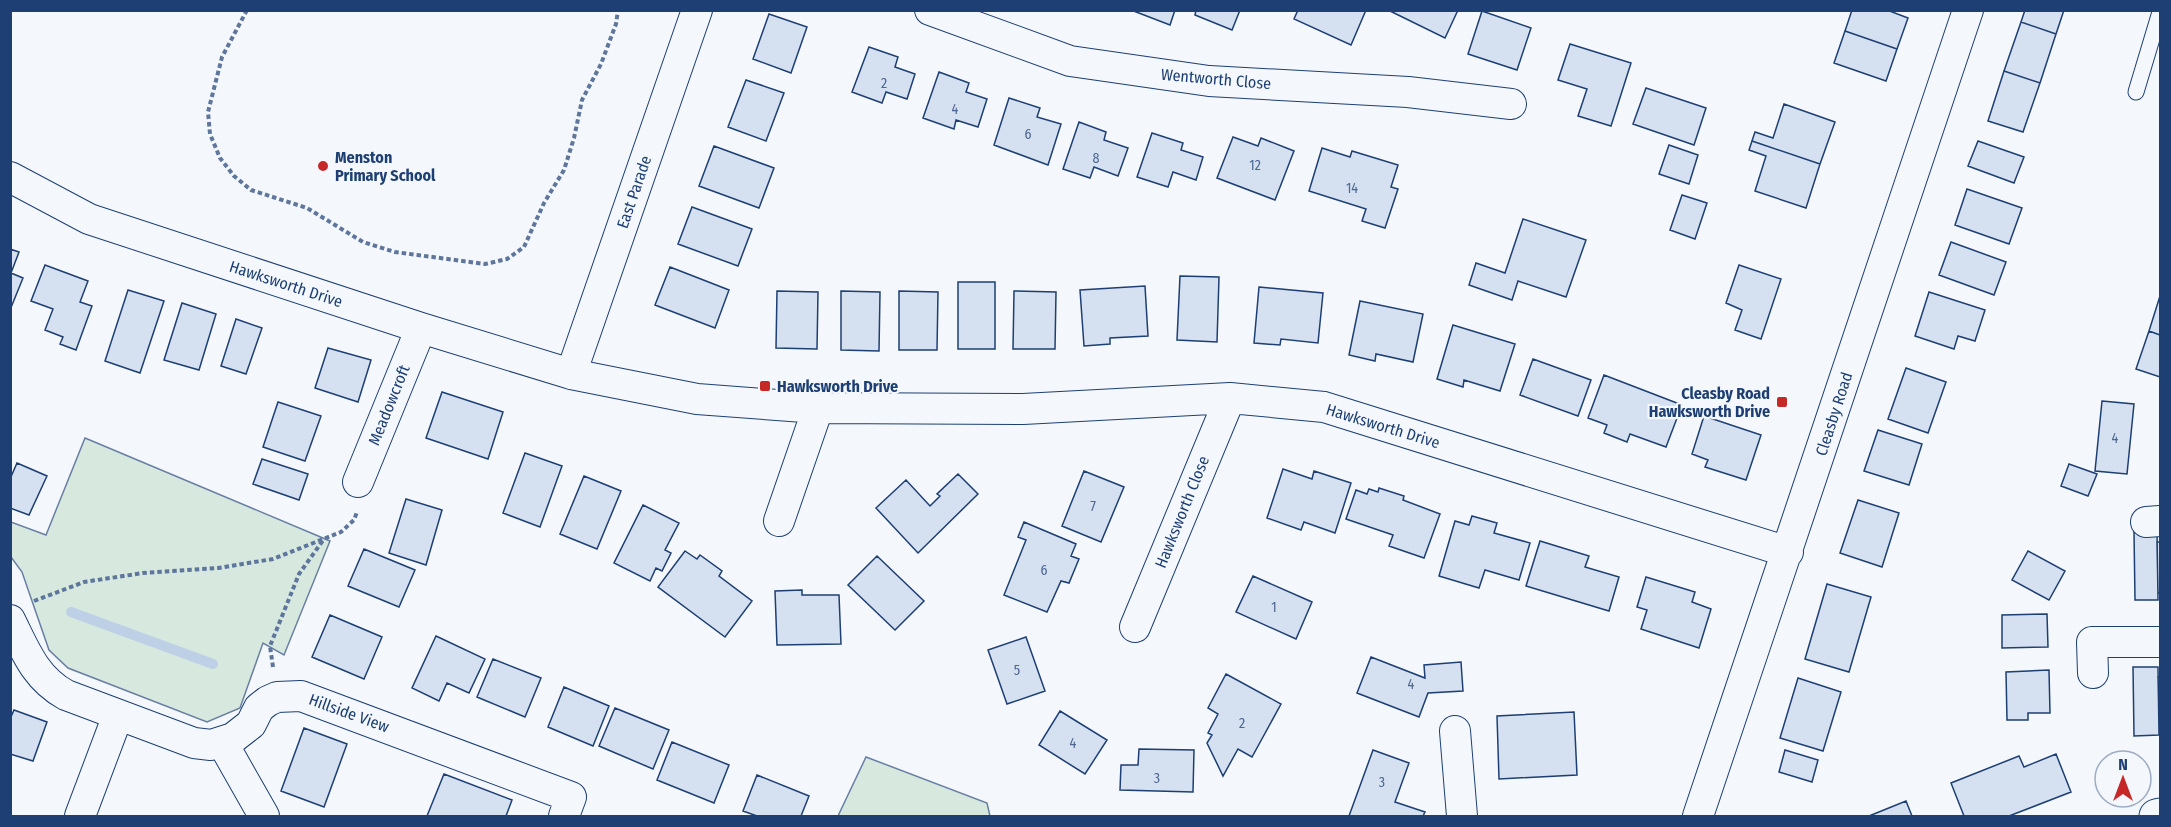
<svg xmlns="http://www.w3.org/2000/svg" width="2171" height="827" font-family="'Fira Sans Condensed',sans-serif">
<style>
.green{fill:#d7e8df;stroke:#687fa3;stroke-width:1.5}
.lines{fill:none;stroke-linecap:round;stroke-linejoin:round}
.stream{stroke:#bed0e5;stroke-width:10}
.building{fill:#d5e0f0;stroke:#1d3f73;stroke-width:1.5}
.service-casing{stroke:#1d3f73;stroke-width:17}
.minor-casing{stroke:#1d3f73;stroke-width:32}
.tertiary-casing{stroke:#1d3f73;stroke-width:35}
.path{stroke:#5e769c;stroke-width:4;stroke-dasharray:4.5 3;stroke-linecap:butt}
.service{stroke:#f4f7fb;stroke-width:15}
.minor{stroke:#f4f7fb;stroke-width:30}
.tertiary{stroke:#f4f7fb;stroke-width:33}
.poi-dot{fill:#c62828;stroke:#f4f7fb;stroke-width:2}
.labels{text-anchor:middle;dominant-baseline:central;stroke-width:4.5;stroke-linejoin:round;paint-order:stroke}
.number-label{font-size:14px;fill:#4b6792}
.street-label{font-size:16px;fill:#1d3f73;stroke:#f4f7fb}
.poi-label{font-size:16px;font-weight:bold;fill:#1d3f73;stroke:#f4f7fb;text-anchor:start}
</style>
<rect width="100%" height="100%" fill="#f4f7fb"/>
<!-- green -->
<path class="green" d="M85,438L330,541L284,655L263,643L240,708L207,722L68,668L49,650L22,572L11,557V522L46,535Z
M866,757L987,803L990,816H838Z"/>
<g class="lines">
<!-- stream -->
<path class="stream" d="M71,612L213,664"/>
</g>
<!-- building -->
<path class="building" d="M1131,10H1175L1170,25Z
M1196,10H1240L1232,30L1195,15Z
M1298,10H1366L1351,45L1294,19Z
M1388,10H1458L1445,38Z
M1852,10H1887L1908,18L1897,49L1845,31Z
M2025,10H2064L2056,34L2021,22Z
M1482,11L1531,28L1517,70L1468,54Z
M769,14L807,27L791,73L753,59Z
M2021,22L2056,34L2040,83L2004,71Z
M1845,31L1897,49L1886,81L1834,63Z
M1570,44L1631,63L1611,126L1578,116L1587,89L1558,80Z
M869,47L898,57L895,67L915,74L907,99L886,92L882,103L852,92Z
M2004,71L2040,83L2023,132L1988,121Z
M939,72L969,83L966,92L987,99L978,127L956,120L954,129L923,118Z
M746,80L784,93L766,141L728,127Z
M1646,88L1706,108L1694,145L1633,124Z
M1009,98L1040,108L1037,117L1061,124L1048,165L994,145Z
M1784,104L1835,122L1820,164L1752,141L1755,132L1773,138Z
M1079,122L1106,132L1104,140L1128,148L1118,176L1094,167L1090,178L1063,169Z
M1152,133L1183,143L1181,150L1203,157L1196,180L1173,172L1168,187L1137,177Z
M1233,137L1258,146L1261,138L1294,151L1275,200L1217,178Z
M1752,141L1820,164L1806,208L1755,191L1766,156L1749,150Z
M1978,141L2024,157L2014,183L1968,166Z
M1669,145L1698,155L1689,184L1659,174Z
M714,146L774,168L759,208L699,186Z
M1322,148L1350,157L1352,151L1398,165L1391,187L1398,189L1385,228L1362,221L1366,209L1309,191Z
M1967,189L2022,208L2009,244L1955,225Z
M1682,195L1707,203L1695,239L1670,230Z
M692,207L752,229L738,266L678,244Z
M1523,219L1586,240L1566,297L1518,281L1512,300L1469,285L1476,263L1505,273Z
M1951,242L2006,262L1994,295L1939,275Z
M10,249L19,252L11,273L23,278L10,310Z
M45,265L88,281L80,302L92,306L76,350L60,344L63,337L45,330L53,309L31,301Z
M1739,265L1781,279L1761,339L1735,330L1742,310L1726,303Z
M670,267L729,290L715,328L655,305Z
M1180,276L1219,277L1217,342L1177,340Z
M958,282H995V349H958Z
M1145,286L1148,336L1110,338V344L1084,346L1080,290Z
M1259,287L1323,293L1318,343L1281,339L1280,345L1254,343Z
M128,290L164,301L140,373L105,361Z
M777,291L818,292L817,349L776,348Z
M841,291L880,292L879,351L841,350Z
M899,291L938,292L937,350H899Z
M1014,291L1056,292L1055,349H1013Z
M1929,292L1985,310L1975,341L1958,336L1954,349L1915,336Z
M2160,296V335L2149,331Z
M1360,301L1423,314L1413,362L1376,354L1375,361L1349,355Z
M182,303L216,314L199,370L164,360Z
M236,319L262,328L246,374L221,366Z
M1453,325L1515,344L1500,391L1464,380L1463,387L1437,379Z
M2149,331L2160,335V377L2136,369Z
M328,348L371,360L358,402L315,388Z
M1533,359L1591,380L1578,416L1520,395Z
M1906,368L1946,382L1928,433L1888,419Z
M1604,375L1682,405L1666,447L1630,434L1627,442L1604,433L1607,425L1588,418Z
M442,392L503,412L488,459L426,438Z
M2102,401L2134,404L2127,474L2095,471Z
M278,402L321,416L305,461L263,447Z
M1704,416L1761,435L1746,480L1705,467L1708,460L1692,454Z
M1878,430L1922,444L1909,485L1864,471Z
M525,453L562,466L540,527L503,513Z
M262,459L308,474L299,500L253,484Z
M17,463L47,476L29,515L10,508V479Z
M2069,464L2097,474L2088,496L2061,486Z
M1283,469L1312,479L1314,471L1351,483L1335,533L1304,522L1301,530L1267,518Z
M1084,471L1124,487L1101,542L1062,526Z
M958,474L978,494L918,553L876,508L906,480L930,506L940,496L937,494Z
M584,476L621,491L597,549L560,534Z
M1379,488L1404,496L1403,500L1440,514L1424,558L1389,546L1393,535L1346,519L1356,490L1367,494L1369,489L1378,492Z
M406,499L442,510L426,565L389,553Z
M1858,500L1899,513L1882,567L1840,553Z
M643,505L679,523L665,550L671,553L662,571L656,568L650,581L614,563Z
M1472,516L1497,523L1494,533L1530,543L1519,580L1485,570L1479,588L1439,576L1455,521L1469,525Z
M1024,522L1076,544L1071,556L1079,559L1069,583L1061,581L1047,612L1004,595L1026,540L1018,537Z
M2134,532H2157L2158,600H2135Z
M1540,541L1589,556L1585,567L1619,577L1609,611L1526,586Z
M2157,542H2160V593H2158Z
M364,549L415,570L399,607L348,586Z
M685,551L697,559L700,555L722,571L719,576L752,601L725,637L658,587Z
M2028,551L2065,571L2049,600L2012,580Z
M877,556L924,601L895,630L848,585Z
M1253,576L1312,602L1296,639L1236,612Z
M1646,577L1695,592L1692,602L1711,609L1699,648L1641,629L1647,610L1637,607Z
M1827,584L1871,597L1849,672L1805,659Z
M802,590V595H839L841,644L777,645L775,591Z
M2047,614L2048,647L2002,648V615Z
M330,615L382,637L364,679L312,657Z
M436,636L485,659L469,693L447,683L439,701L412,688Z
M1026,637L1045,691L1007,704L988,650Z
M1371,657L1425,678L1424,665L1461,662L1463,691L1428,693L1419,717L1357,693Z
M493,659L541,678L525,717L477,697Z
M2133,667H2158L2159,735L2134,736Z
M2049,670L2050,713H2028V720H2007L2006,672Z
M1226,674L1281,704L1252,757L1238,749L1223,776L1207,743L1212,735L1208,733L1218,714L1208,708Z
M2158,677H2160V723H2159Z
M1798,678L1841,692L1823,751L1780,738Z
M564,687L609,706L593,746L548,727Z
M615,708L669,730L653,769L599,746Z
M14,710L47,722L33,761L10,754V719Z
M1060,711L1107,740L1085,774L1039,745Z
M1574,712L1577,775L1499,779L1497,716Z
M304,728L347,744L324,807L281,791Z
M672,742L729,765L714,803L657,780Z
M1139,749L1194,750L1193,792L1120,790L1121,765H1138Z
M1373,750L1409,763L1395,802L1425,812L1423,816H1349Z
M1785,750L1818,760L1812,782L1779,772Z
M2056,754L2071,792L2009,816H1964L1951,783L2019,756L2024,767Z
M444,774L512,800L506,816H427Z
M757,775L809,796L801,816H757L743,811Z
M1906,801L1912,816H1869Z"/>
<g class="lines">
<!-- service casing -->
<g class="service-casing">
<path id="service" d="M2136,92L2160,12"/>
</g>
<!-- minor casing -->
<g class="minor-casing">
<path id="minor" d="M930,10L1070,61L1209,81L1408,92L1511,104
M10,177L89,219L421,328L571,374L697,399L818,408L1023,409L1230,398L1324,407L1788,552
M571,374L697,10
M358,482L421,328
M779,521L818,408
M2146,522L2160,521
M10,620C25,650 35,678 66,695L194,743L211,745L233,738L251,724L259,708L268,701L277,697L301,696L571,797L564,816
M1135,627L1230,398
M2093,673L2092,642H2160
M1455,731L1462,816
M222,742L264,816
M80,816L118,715
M1698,816L1968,10"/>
</g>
<!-- tertiary casing -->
<g class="tertiary-casing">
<path id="tertiary" d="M2156,816L2160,815"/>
</g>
<!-- path -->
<path class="path" d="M247,10L222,57L208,112L210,134L220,158L234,176L251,190L307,208L363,242L395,252L485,264L507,259L524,247L544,203L564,170L574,138L582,100L601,64L616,24L618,10
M34,601L84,582L143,573L218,568L273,559L341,532L354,520L357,512
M273,667L270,646L299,574L324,539"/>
<!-- service -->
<use href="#service" class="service"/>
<!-- minor -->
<use href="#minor" class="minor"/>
<!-- tertiary -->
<use href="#tertiary" class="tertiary"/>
</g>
<!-- markers -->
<g class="poi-dot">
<circle cx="323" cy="166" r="6"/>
<rect x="759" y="380" width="12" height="12" rx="3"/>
<rect x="1776" y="396" width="12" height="12" rx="3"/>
</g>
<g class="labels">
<!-- number labels -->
<g class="number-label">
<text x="884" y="83">2</text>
<text x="955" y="109">4</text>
<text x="1028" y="134">6</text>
<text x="1096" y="158">8</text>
<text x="1255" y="165">12</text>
<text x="1352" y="188">14</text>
<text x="2115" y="438">4</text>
<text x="1093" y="506">7</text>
<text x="1044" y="570">6</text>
<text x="1274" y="607">1</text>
<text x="1017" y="670">5</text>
<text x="1411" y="684">4</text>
<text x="1242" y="723">2</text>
<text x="1073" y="743">4</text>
<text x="1157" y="778">3</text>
<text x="1382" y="782">3</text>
</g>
<!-- street labels -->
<g class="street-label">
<text transform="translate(1216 79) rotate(5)">Wentworth Close</text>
<text transform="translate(634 192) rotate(-71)">East Parade</text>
<text transform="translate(286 284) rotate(18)">Hawksworth Drive</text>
<text transform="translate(389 405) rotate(-68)">Meadowcroft</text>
<text transform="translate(1834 414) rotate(-72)">Cleasby Road</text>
<text transform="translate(1383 426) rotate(17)">Hawksworth Drive</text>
<text transform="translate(1182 512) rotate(-68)">Hawksworth Close</text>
<text transform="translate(349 713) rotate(20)">Hillside View</text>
</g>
<!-- poi labels -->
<g class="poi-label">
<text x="335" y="157">Menston<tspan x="335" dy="18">Primary School</tspan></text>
<text x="777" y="386">Hawksworth Drive</text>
<text x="1770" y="393" text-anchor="end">Cleasby Road<tspan x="1770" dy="18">Hawksworth Drive</tspan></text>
</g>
</g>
<!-- border -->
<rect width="2171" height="827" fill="none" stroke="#1d3f73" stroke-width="24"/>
<!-- north arrow -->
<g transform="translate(2123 779)"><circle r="28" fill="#f4f7fb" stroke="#9eadc5" stroke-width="1.5"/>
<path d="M0-4.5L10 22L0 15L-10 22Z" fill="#c62828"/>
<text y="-9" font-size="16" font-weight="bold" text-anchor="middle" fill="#1d3f73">N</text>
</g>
</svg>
